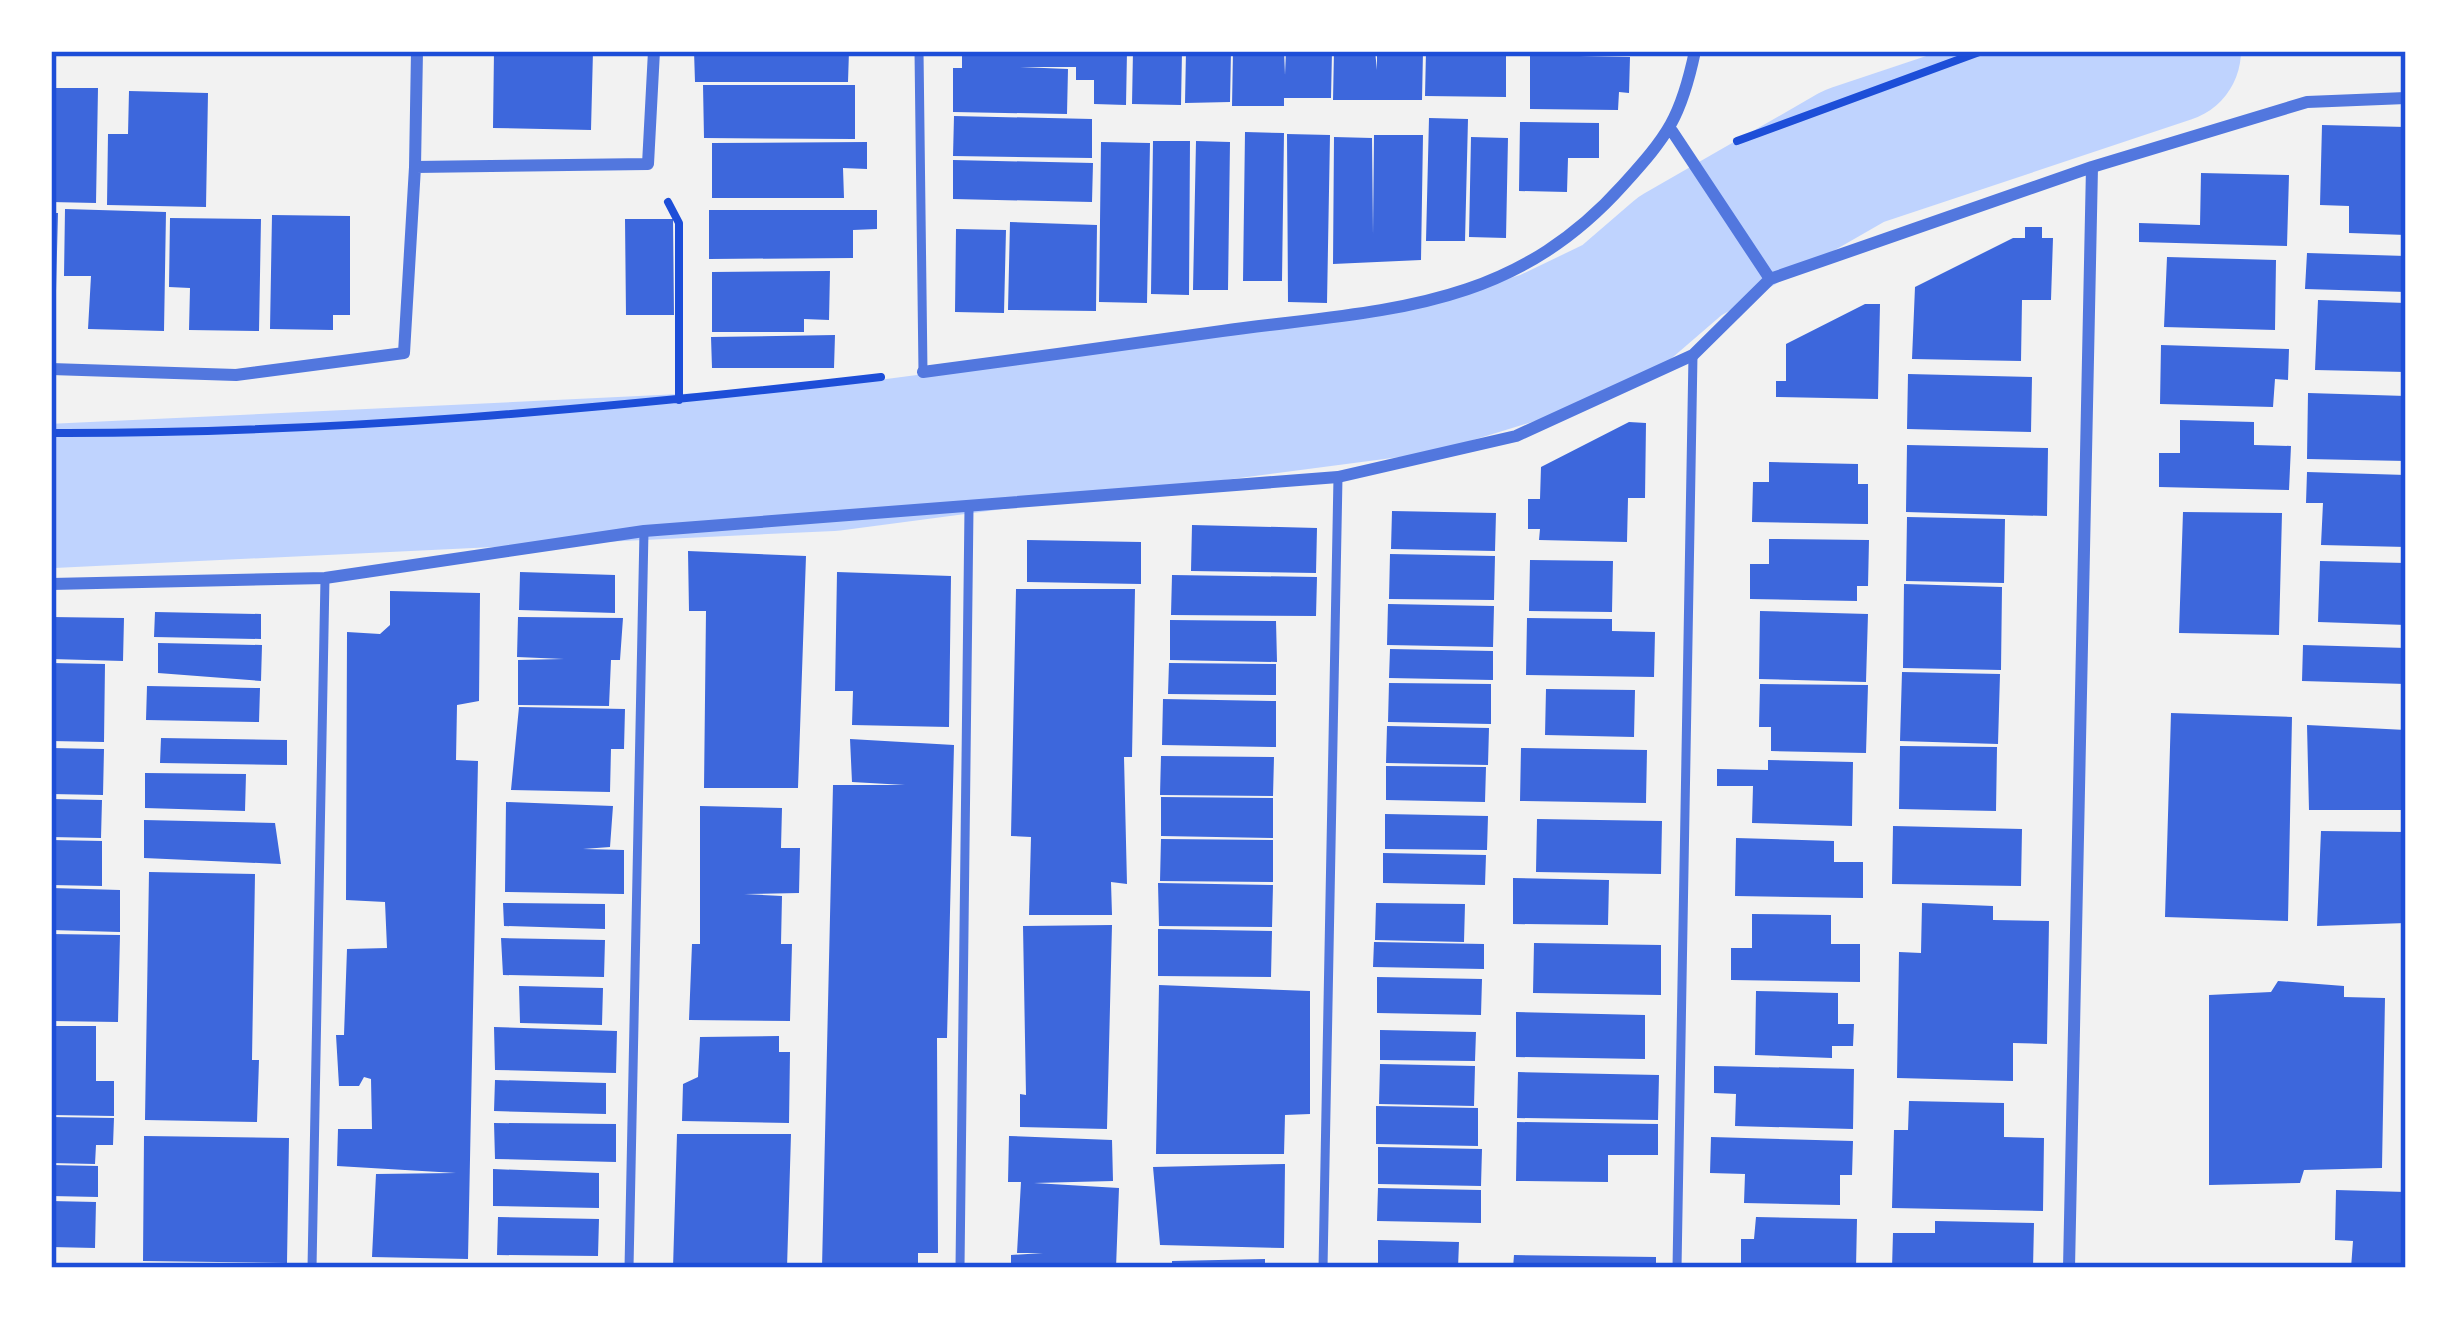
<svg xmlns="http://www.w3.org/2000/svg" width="2457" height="1319" font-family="'Roboto Serif',serif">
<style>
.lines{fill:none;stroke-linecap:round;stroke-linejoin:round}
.river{stroke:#bfd3fe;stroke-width:144}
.building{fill:#3d67dc}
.path{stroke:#1d4ed8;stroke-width:8}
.service{stroke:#5277de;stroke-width:9}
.minor{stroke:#5277de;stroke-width:12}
.neatline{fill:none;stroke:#1d4ed8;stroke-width:4.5}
</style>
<rect width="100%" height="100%" fill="#f2f2f2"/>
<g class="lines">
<!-- river -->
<path class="river" d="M51,496L831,459L1417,382L1547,342L1622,306L1680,256L1854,156L2169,51"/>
</g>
<!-- building -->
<path class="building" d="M494,51H593L591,130L493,128Z
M694,51H849L848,82H695Z
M962,51H1127L1126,105L1094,104V80H1076V67H1020L1068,69L1067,114L953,112V68H962Z
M1133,51H1182L1181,105L1132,104Z
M1186,51H1231L1230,102L1185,103Z
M1233,51H1284L1285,75L1286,51H1332L1331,98H1284V106H1232Z
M1334,51H1375L1377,70V51H1423L1422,100H1333Z
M1426,51H1506V97L1425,96Z
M1530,55L1630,57L1629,93L1619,92L1618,110L1530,109Z
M703,85H855V139L704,138Z
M51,88H98L96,203L51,202Z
M129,91L208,93L206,207L107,205L108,134H128Z
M954,116L1092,119V158L953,156Z
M1429,118L1468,119L1465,241H1426Z
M1520,122L1599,123V158H1568L1567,192L1519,191Z
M2322,125L2406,127V235L2349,233V206L2320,205Z
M1245,132L1284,133L1282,281H1243Z
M1287,134L1330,135L1327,303L1288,302Z
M1374,135H1423L1421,260L1333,264L1334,137L1372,138L1373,235Z
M1471,137L1508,138L1506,238L1469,237Z
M1153,141H1190L1189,295L1151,294Z
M1196,141L1230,142L1228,290H1193Z
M867,142V169L843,168L844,198H712V143Z
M1101,142L1150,143L1147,303L1099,302Z
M953,160L1093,163L1092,202L953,199Z
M2201,173L2289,175L2287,246L2139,242V223L2200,225Z
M65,209L166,212L164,331L88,329L91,276H64Z
M709,210H877V229L853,230V258L709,259Z
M51,213H58L55,330H51Z
M272,215L350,216V315H333V330L270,329Z
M170,218L261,219L259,331L189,330L190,288L169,287Z
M625,219H673L674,315H626Z
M1010,222L1097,225L1096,311L1008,310Z
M2025,227H2042V238H2053L2051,300H2022L2021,361L1912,359L1915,287L2013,238H2025Z
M956,229L1006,230L1004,313L955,312Z
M2307,253L2406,256V292L2305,289Z
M2167,257L2276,260L2275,330L2164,327Z
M830,271L829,320L804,319V332H712V272Z
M2318,300L2406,303V372L2315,370Z
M1865,304H1880L1878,399L1776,397V381H1786V344Z
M835,335L834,368H712L711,337Z
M2161,345L2289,349L2288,380L2275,379L2273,407L2160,404Z
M1908,374L2032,377L2031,432L1907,429Z
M2308,393L2406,396V461L2307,459Z
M2180,420L2254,422V445L2291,446L2289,490L2159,487V453H2180Z
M1629,422L1646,423L1645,498H1628L1627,542L1539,540L1540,529H1528V499H1540L1541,467Z
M1907,445L2048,448L2047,516L1906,512Z
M1769,462L1858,464V484H1868V524L1752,522L1753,482H1769Z
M2307,472L2406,475V547L2321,545L2323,503H2306Z
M1392,511L1496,513L1495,551L1391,549Z
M2183,512L2282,513L2279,635L2179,633Z
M1907,517L2005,519L2004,583L1906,581Z
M1192,525L1317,528L1316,573L1191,571Z
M1769,539L1869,540L1868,586H1857V601L1750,599V564H1769Z
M1027,540L1141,542V584L1027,582Z
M688,551L806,556L798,788H704L706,611H689Z
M1390,554L1495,556L1494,600L1389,599Z
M1530,560L1613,561L1612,612L1529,611Z
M2320,561L2406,563V625L2318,622Z
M520,572L615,575V613L519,610Z
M837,572L951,576L949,727L852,725L853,691H835Z
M1172,575L1317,577L1316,616L1171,615Z
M1904,584L2002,587L2001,670L1903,668Z
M1016,589H1135L1132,757H1124L1127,884L1111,882L1112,915H1029L1031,837L1011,836Z
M390,591L480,593L479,701L457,705L456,760L478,761L468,1259L372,1257L376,1174L456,1173L337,1166L338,1129H372L371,1079L364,1077L359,1086H339L336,1035H344L347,949L387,948L385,902L346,900L347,632L380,634L390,625Z
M1388,604L1494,606L1493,647L1387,645Z
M1760,611L1868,614L1866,682L1759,679Z
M155,612L261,614V639L154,637Z
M51,617L124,618L123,661L51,659Z
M518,617L623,618L620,660H611L609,706L518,705V660L564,659L517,657Z
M1527,618L1612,619V631L1655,632L1654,677L1526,675Z
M1170,620L1276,621L1277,662L1170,660Z
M158,643L262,645L261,681L158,673Z
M2303,645L2406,648V684L2302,681Z
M1390,649L1493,651V680L1389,678Z
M51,663L105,664L104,742L51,741Z
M1169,663L1276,664V695L1168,694Z
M1902,672L2000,674L1998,744L1900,741Z
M1389,683L1491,684V724L1388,722Z
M1760,684L1868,685L1866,753L1771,751V727H1759Z
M147,686L260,688L259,722L146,720Z
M1546,689L1635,690L1634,737L1545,735Z
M1163,699L1276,701V747L1162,745Z
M519,707L625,709L624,749H611L610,792L511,790Z
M2171,713L2292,717L2288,921L2165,917Z
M2307,725L2406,730V810H2309Z
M1387,726L1489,728L1488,765L1386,763Z
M161,738L287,740V765L160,763Z
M850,739L954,745L947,1038H937L938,1253H918V1268H822L833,785H905L852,782Z
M1900,746L1997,747L1996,811L1899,809Z
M51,748L104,749L103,795L51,794Z
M1521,748L1647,750L1646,803L1520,801Z
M1161,756L1274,757L1273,796L1160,795Z
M1768,760L1853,762L1852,826L1752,823L1753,786H1717V769L1768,770Z
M1386,766L1486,767L1485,802L1386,800Z
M145,773L246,774L245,811L145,808Z
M1161,797L1273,798V838L1161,836Z
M51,799L102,800L101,838L51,837Z
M506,802L613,806L610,847L583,849L624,850V894L505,892Z
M700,806L782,808L781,848H800L799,893L744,894L782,896L781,944H792L790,1021L689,1020L692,944H700Z
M1385,814L1488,816L1487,850L1385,849Z
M1537,819L1662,821L1661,874L1536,872Z
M144,820L275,823L281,864L144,858Z
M1893,826L2022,829L2021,886L1892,884Z
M2321,831L2406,832V923L2317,926Z
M1736,838L1834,841V862H1863V898L1735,896Z
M1161,839L1273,840V882L1160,881Z
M51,840L102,841V886L51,885Z
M1383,853L1486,855L1485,885L1383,883Z
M149,872L255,874L252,1060H259L257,1122L145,1120Z
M1513,878L1609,880L1608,925L1513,924Z
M1158,883L1273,885L1272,927L1159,926Z
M51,888L120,890V932L51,930Z
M503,903L605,904V929L504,926Z
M1376,903L1465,904L1464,942L1375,940Z
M1922,903L1993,906V920L2049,921L2047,1044L2013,1043V1081L1897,1078L1899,952L1921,953Z
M1752,914L1831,915V944H1860V982L1731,980V948H1752Z
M1112,925L1107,1129L1020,1127V1094L1026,1095L1023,926Z
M1158,929L1272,931L1271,977L1158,976Z
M51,934L120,935L118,1022L51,1021Z
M501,938L605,940L604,977L503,975Z
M1374,942L1484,944V969L1373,967Z
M1534,943L1661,945V995L1533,993Z
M1377,977L1482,979L1481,1015L1377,1013Z
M2278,981L2344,986V997L2385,998L2382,1168L2304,1170L2300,1183L2209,1185V995L2271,992Z
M1159,985L1310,991V1114L1285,1115L1284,1154H1156Z
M519,986L603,988L602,1025L520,1023Z
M1756,991L1838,993V1024H1854L1853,1046H1832V1058L1755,1055Z
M1516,1012L1645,1015V1059L1516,1057Z
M51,1026H96V1081H114V1116L51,1115Z
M494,1027L617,1031L616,1073L495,1070Z
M1380,1030L1476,1032L1475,1061L1380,1060Z
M779,1036V1052H790L789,1123L682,1121L683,1084L698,1077L700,1037Z
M1380,1064L1475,1066L1474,1106L1379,1104Z
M1714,1066L1854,1069L1853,1129L1735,1126L1736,1094L1714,1093Z
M1518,1072L1659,1075L1658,1120L1517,1118Z
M495,1080L606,1083V1114L494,1111Z
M1909,1101L2004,1103V1137L2044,1138L2043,1211L1892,1208L1894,1130H1908Z
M1376,1106L1478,1108V1146L1376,1144Z
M51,1117L114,1118L113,1145H96L95,1164L51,1163Z
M1517,1122L1658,1124V1155H1608V1182L1516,1181Z
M494,1123L616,1124V1162L495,1159Z
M677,1134H791L787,1268H673Z
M144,1136L289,1138L287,1263L143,1261Z
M1009,1136L1112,1140L1113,1181L1034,1183L1119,1188L1116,1268H1011V1255L1043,1253H1017L1021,1182H1008Z
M1711,1137L1853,1141L1852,1175H1840V1205L1744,1203L1745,1174L1710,1173Z
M1378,1147L1482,1149L1481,1186L1378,1184Z
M1285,1164L1284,1248L1160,1245L1153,1167Z
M51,1165L98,1166V1197L51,1196Z
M493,1169L599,1173V1208L493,1206Z
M1378,1188L1481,1190V1223L1377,1221Z
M2336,1190L2406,1192V1268H2351L2353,1241L2335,1240Z
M51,1201L96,1202L95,1248L51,1247Z
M498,1217L599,1219L598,1256L497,1255Z
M1756,1217L1857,1219L1856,1268H1741V1239H1754Z
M1935,1221L2034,1223L2033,1268H1892L1893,1233H1935Z
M1378,1240L1459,1242L1458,1268H1378Z
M1514,1255L1656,1257V1268H1513Z
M1265,1259V1268H1172V1261Z"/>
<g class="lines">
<!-- path -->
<path class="path" d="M1737,141L1982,51
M668,202L679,223V400
M51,433C329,434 605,409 881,377"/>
<!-- service -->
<path class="service" d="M919,51L923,372
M312,1268L325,578
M629,1268L644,531
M960,1268L969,508
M1323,1268L1338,477
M1677,1268L1693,355"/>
<!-- minor -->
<path class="minor" d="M417,51L415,167L648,164L654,51
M1672,131L1770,279
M51,369L236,375L404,353L415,167
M923,372C1023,359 1122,345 1222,331C1381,309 1508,313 1623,185C1668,135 1681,118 1695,51
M51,584L325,578L644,531L1338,477L1516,436L1693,355L1770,279L2092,167L2307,102L2406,98
M2069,1268L2092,167"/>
</g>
<!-- border -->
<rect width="2457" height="1319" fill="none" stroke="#ffffff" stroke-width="108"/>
<rect x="54" y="54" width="2349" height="1211" class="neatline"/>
</svg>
